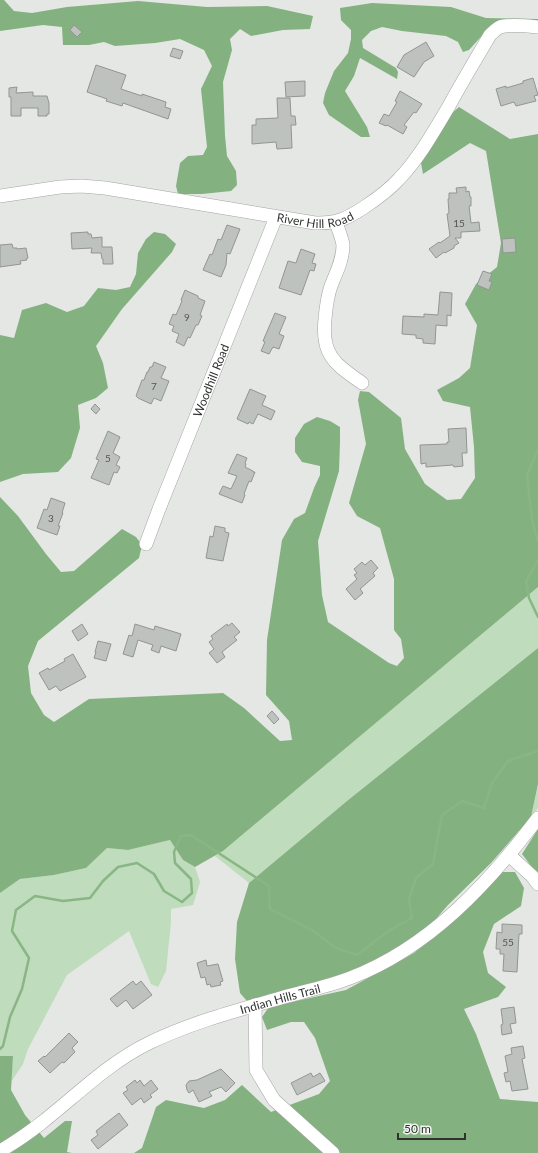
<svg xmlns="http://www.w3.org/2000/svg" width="538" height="1153" font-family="Lato,sans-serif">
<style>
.green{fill:#bfdcbc}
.forest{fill:#84b180}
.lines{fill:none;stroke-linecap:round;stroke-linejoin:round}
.stream{stroke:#8ab686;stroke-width:2.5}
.building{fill:#bec2be;stroke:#929592}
.minor-casing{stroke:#a2a5a2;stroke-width:14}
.minor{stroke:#fff;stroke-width:13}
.labels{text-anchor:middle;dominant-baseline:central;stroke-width:4;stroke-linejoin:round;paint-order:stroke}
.number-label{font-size:10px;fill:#545654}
.street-label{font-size:12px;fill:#303230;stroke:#f1f5f1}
</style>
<rect width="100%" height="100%" fill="#e4e7e4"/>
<!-- green -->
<path class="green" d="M538,587V648L347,801L249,883L215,856L223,851Z
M538,784V808L531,817L538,785Z
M170,840L183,860L195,867L200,882L193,905L171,909V922L166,971L158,987L151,984L129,931L67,975L28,1049L23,1064L11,1082L13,1056H0V893L20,879L54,875L86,868L107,848L128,850Z"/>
<!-- forest -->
<path class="forest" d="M0,0H4L14,11L32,13L67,7L138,1L207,7L267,6L313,16L310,29L283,30L251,36L240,29L230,39L232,50L223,82L225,136L227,156L236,171L237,185L231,191L202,194H178L176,186L180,163L188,156L203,155L207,147L201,89L212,66L204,50L180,39L155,43L115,46L104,42L89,45H63L62,27L43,25L0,31Z
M372,3L451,7L486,18L538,19V25L487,30L469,50L463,52L458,42L446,36L402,31L382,27L371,31L362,40L363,48L396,68L398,72L397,79L360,58L354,76L345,91L367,127L370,137H361L329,115L323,103L325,93L334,71L348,53L351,39V30L341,20L340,8Z
M459,107L510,139L538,134V587L223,851L195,867L183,860L170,840L128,850L107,848L86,868L54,875L20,879L0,893V497L18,516L46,554L61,572L74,571L122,529L136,537L142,545L139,558L38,641L28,666L31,693L44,715L54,722L89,699L223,693L244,708L280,741L292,740L289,721L266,695L267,640L282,540L294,519L305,513L314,488L320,475V466L302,462L295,452V438L304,424L317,417L330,421L340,427V442L339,471L318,541L322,595L328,622L389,663L397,666L404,658L401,639L394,630V579L380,528L357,516L349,503L366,444L358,400L360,391L369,392L401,418L405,449L425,484L447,500L461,499L475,478L474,447L470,407L443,401L437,390L459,378L470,368L477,325L465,304L476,284L497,267L501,243L486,151L470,143L423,174L421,163L451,114Z
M154,232L165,234L176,244L172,252L122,309L96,346L103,363L108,388L96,398L78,405L80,428L71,458L58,472L23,474L0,482V335L14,338L22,310L46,303L67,312L84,306L98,288L116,290L130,287L136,274L138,253L146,239Z
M538,648V784L531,817L491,863L448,905L428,928L398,948L366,965L343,974L270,996L247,1001L240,993L235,959L237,922L249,883L347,801Z
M538,829V875L522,854Z
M501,872H515L524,888L521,906L494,924L483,952L488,973L506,987L498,997L464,1009L476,1034L500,1099L538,1102V1153H134L142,1148L156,1107L166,1100L204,1108L225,1100L242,1085L271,1112L319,1094L330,1081L315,1038L304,1022H291L267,1030L262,1017L269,1007L346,990L414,953L470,905Z
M0,1056H13L11,1090L25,1115L44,1138L65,1121H72L67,1152L72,1153H0Z"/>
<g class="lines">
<!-- stream -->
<path class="stream" d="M538,450L527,475L532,520L538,542
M538,560L526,582L529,598L538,617
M0,1049L3,1046L10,1017L22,989L29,958L12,931L16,910L35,896L63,901L90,898L103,881L118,867L137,863L154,874L164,891L182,902L192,893L191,879L175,863L174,852L181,836L191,835L269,886L270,909L312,930L336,948L357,955L390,930L412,918L409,899L416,878L433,864L442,815L462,801L484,808L492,783L508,761L538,751"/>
</g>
<!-- building -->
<path class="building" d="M74,25L82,32L77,37L70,30Z
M426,42L434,56L424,62L414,77L397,67L404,55Z
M173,48L183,51L180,59L170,56Z
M96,65L126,75L121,89L142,96V94L166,102L165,107L171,109L168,119L123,103L122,106L106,101L107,99L87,92Z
M533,78L538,95L534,96L536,101L516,106L514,102L501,106L496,89L506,86V88L523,83V81Z
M305,81V96L286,97L285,82Z
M17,87L16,93L33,92V96H47L49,103V114H47V116H38V108H21V116H11V97H9V88Z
M400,91L422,104L416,113L414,112L404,125L407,127L403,134L387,125L386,126L379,123L384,114L389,116L397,102L395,101Z
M277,98H290L291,116H295L296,125H291L292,148L277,149L276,142L252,144V125H256V119L278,118Z
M466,187V192L469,191L470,197H471V206H469L471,223L479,222L480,231L461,232V238H455L459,243L454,246V248L445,253L444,252L436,258L429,249L439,242L440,243L450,236L447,214L449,213L448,199H449V193H457L456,188Z
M227,225L240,229L230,254L227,253L226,265L221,277L203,270L210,254L212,255L218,239L221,240Z
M88,232V234H91L92,238L102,237V247H112L113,264H103V259H102L101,253H91L92,248L72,249L71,233Z
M515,238L516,252L503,253L502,239Z
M12,244L13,248H17V249L26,248L28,258L26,259L27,260L20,261L21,264L0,267V245Z
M301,249L315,254L312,263L316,264L314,271L310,270L301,295L279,288L288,261L296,263Z
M483,271L492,274L489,281L492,282L489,290L477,285Z
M185,290L198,296V298L205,301L200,315L202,316L198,325H196L190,338L188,337L184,346L176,342L179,334L172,331L174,326L169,324L173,314L176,315L182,301L181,300Z
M440,292L452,293L451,316L447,315V326L436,325L435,344L423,343V339L416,338V335L402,334L403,316L424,317V314L438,315Z
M275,313L286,317L279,334L284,336L279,349L273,347L269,354L261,351L265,342L263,341Z
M154,362L166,367L161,378L169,381L161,401L154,398L151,404L138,398L136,396L142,380H144L147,372H148L150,367H152Z
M250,389L266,396L262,405L275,411L271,420L258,414L253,424L249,422L248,424L237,419Z
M95,404L100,409L96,414L91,409Z
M466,428L467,453H462L463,466L454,467L453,465L426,467V463L421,464L420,445L447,444V442H449L448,429Z
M108,431L120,437L113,453L120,457L116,465L120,467L117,473L114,472L109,485L91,478L99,460L96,459Z
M237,454L247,458L245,463L246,464L245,467L253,471V472H255L251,482L249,481L244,494L245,495L242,503L219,494L223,486L231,489L237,476L228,473Z
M51,498L65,503L62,513H63L58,526H60L57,535L37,528L44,509L47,510Z
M215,526L225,528V532L229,533L223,561L206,558L210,536L213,537Z
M371,560L378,568L373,573L375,576L360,589L363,593L355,600L346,589L357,579L354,575L357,573L354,569L362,562L365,565Z
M232,623L240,632L234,637L237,640L222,652L225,657L217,663L209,653L214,649L209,642L213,639L211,636L227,624L228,626Z
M82,624L88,634L78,641L72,631Z
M135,624L154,630L155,626L181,634L176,651L161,646L159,653L151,650L153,645L138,640L133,657L123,654L129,635L132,636Z
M98,641L111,644L106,661L94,658L96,652H95Z
M73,654L86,677L60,691L56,686L49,690L39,673L48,668L49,670L65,661L64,659Z
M272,711L279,719L274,724L267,716Z
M502,924L522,925V934H519L517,972L503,971L504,954H500V949H496L497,932L502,933Z
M206,960L207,966L218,964L223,981L220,982L221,985L211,987L210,984L207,985L205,977L201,978L197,963Z
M133,981L136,985L141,981L152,995L133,1009L126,1000L117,1007L110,999Z
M514,1007L516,1023L510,1024L512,1033L502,1035L501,1025L503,1024L501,1009Z
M69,1033L78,1042L72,1048L75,1052L64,1063L62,1062L50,1073L38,1061L44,1056L45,1057Z
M523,1046L525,1058L522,1059L528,1089L512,1091L510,1081L506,1082L504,1073L508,1072L505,1056L512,1054L511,1048Z
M221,1069L235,1083L226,1092L221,1087L209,1092L212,1096L199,1102L193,1090L189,1093L187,1090L186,1085L189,1081L197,1080Z
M311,1073L313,1077L320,1073L325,1081L297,1095L291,1083Z
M135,1080L137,1083L140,1080L144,1086L151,1080L158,1089L150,1095L152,1097L144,1103L141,1098L132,1105L123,1093L128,1090L126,1087Z
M119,1113L128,1125L98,1149L91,1140L98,1135L96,1131Z"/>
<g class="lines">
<!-- minor casing -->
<g class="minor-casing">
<g id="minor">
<path id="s1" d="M0,196L60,187L81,186L105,188L315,223C337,224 348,218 366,206C378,198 389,190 399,179C419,158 434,131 449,106C462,82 476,59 490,35C493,32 496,29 500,27C509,24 528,26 538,27"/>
<path d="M336,222C338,229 342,238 343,245C343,260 336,273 331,286C327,297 326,308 325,319C321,355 335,364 362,383"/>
<path id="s2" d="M146,544L159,509L276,217"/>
<path d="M509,855L532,876L538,884"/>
<path d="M255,1005L256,1070L274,1100L333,1153"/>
<path id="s3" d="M0,1151C14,1143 27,1134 40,1124C76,1096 108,1063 149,1043C192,1022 239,1010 284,997C306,991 329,986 350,978C429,948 488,884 538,818"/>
</g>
</g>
<!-- minor -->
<use href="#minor" class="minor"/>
</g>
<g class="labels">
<!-- number labels -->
<g class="number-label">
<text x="459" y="223">15</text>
<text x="187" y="317">9</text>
<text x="154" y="386">7</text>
<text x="108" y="458">5</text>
<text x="51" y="518">3</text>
<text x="508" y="942">55</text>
</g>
<!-- street labels -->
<g class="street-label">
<text stroke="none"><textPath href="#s1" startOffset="319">River Hill Road</textPath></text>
<text stroke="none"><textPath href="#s2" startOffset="176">Woodhill Road</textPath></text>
<text stroke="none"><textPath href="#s3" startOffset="323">Indian Hills Trail</textPath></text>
</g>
</g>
<!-- scale -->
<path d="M398 1133v6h67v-6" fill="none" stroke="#303230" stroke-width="2"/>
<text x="404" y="1133" font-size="12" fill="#303230" stroke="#f1f5f1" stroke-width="3" paint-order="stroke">50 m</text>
</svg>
